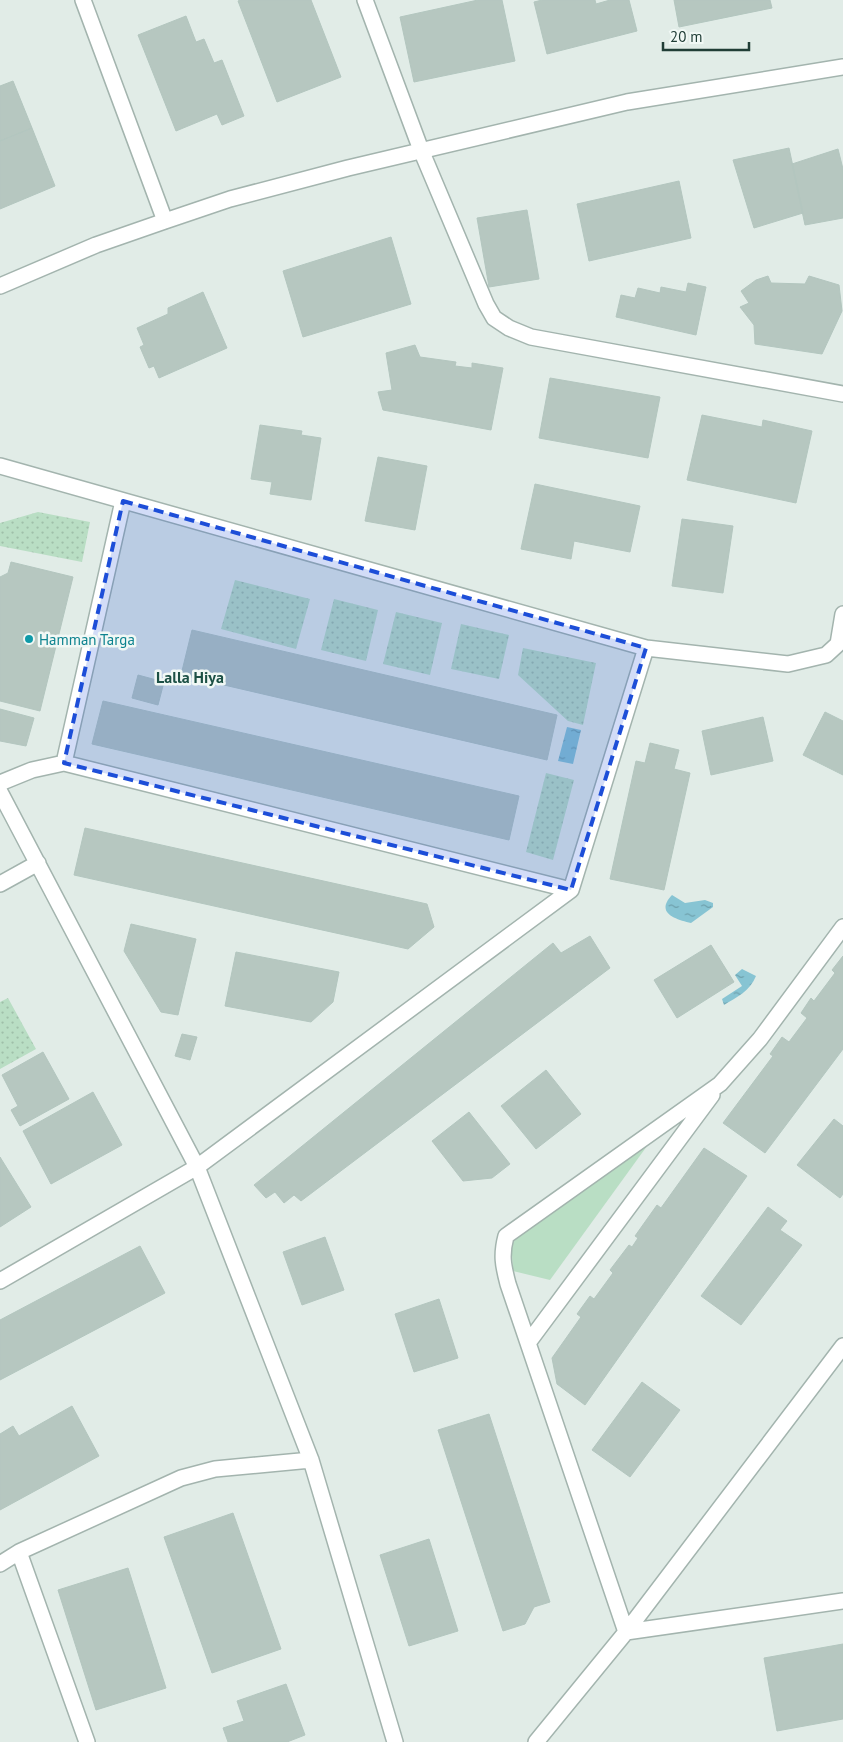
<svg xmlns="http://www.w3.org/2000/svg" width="843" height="1742" font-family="'PT Sans',sans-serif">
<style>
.grass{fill:#b9dec4}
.garden{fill:url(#garden-dots)}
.water{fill:url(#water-ripples)}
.building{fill:#b6c7c0;stroke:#b3c6bf}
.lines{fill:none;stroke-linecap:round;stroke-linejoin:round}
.minor-casing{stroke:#a3b4ae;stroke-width:18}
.minor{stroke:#fff;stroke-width:15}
.marked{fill:#1d4ed8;fill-opacity:0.2;stroke:#1d4ed8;stroke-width:4;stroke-dasharray:10 6;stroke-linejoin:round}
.culture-dot{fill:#0f9aa8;stroke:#f1f8f5;stroke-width:2}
.labels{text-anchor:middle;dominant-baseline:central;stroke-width:5;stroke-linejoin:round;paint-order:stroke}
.culture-label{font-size:15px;fill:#0d838f;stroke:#f1f8f5;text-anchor:start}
.neighbourhood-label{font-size:16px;font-weight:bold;fill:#1c5045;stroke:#f1f8f5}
</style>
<defs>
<pattern id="garden-dots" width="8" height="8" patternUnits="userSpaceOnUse" patternTransform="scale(1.25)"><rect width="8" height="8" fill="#b9dec4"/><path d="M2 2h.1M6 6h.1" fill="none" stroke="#9fbfa9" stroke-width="1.8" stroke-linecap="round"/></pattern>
<pattern id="water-ripples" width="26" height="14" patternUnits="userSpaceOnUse" patternTransform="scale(1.25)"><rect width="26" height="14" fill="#87c4d3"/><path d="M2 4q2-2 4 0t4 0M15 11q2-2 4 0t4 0" fill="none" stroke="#6ea0ac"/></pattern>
</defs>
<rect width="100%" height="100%" fill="#e1ece7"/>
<!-- grass -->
<path class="grass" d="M655,1135L550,1280L513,1271L511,1238Z"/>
<!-- garden -->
<path class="garden" d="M38,512L90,522L82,562L0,546V523Z
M235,580L310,599L296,649L221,629Z
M334,599L378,610L366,661L321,650Z
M396,612L442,623L430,675L383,664Z
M461,624L509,635L499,679L451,669Z
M523,648L596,663L583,725L568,721L518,675Z
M546,773L574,780L553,860L526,852Z
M8,998L36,1049L0,1069V1002Z"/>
<!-- water -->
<path class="water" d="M567,727L581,730L573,764L558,761Z
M672,895L685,903L705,900L713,903V907L691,923C675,919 655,913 672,895Z
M742,969L756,976C750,991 737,997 724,1005L722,999L742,986L735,975Z"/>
<!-- building -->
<path class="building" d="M240,0H311L341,77L277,102L238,1Z
M478,0H502L515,61L414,82L400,17Z
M542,0H595L596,4L610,0H629L637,31L547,54L534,2Z
M674,0H770L772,8L679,27Z
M186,16L196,42L204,39L214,63L222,60L244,116L222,125L217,114L176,131L138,35Z
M13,81L32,128L0,141V86Z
M32,128L55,186L0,209V141Z
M789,148L803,213L754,228L733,160Z
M838,149L843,169V218L805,225L792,164Z
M679,181L691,238L589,261L577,204Z
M527,210L539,279L489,287L477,218Z
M391,237L411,304L303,337L283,271Z
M768,276L771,283L805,284L809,276L839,285L842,311L822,354L755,344L754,325L740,307L749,303L741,291L756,280Z
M688,283L706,287L696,335L616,317L621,295L635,298L638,288L660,293L661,287L686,292Z
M203,292L227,348L159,378L154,366L149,368L140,347L144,345L137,328L168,314V308Z
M415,345L420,357L456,362L455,366L472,368V363L503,368L491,430L383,410L378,392L392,390L386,353Z
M550,378L660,397L648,458L539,438Z
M702,415L762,427L763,420L812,431L796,503L687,480Z
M260,425L302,431L301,435L321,438L311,500L270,494L272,482L251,479Z
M378,457L427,466L415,530L365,521Z
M535,484L640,506L630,552L574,541L571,559L521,549Z
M682,519L733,526L723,593L672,586Z
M11,562L73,577L40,711L0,701V577L8,573Z
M192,630L557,715L547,760L181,675Z
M138,675L164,682L158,705L132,698Z
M103,701L519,796L509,840L92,744Z
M0,709L34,718L26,746L0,741Z
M825,712L843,721V775L803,755Z
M763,717L773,761L711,775L702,731Z
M650,743L679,750L674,769L690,773L664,890L610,879L636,761L645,763Z
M85,828L427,904L434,927L408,949L74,875Z
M131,924L196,939L178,1015L161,1012L124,951Z
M590,936L610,968L301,1201L294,1195L284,1203L275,1192L266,1198L254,1185L553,943L561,953Z
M711,945L734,982L677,1018L654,980Z
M236,952L339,972L333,1002L311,1022L225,1006Z
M843,956V1049L765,1153L723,1123L773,1056L770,1054L782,1037L789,1042L807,1018L801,1013L811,998L814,1001L835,973L832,970Z
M182,1034L197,1037L190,1060L175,1056Z
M43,1052L69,1099L20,1126L11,1110L18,1106L2,1075Z
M546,1070L581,1114L536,1149L501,1106Z
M93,1092L122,1145L51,1184L23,1131Z
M469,1112L510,1164L492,1178L463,1181L432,1141Z
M834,1119L843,1126V1194L840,1198L797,1165Z
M704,1148L747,1176L585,1405L557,1384L552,1358L581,1317L577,1314L590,1296L594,1299L613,1273L610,1270L629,1245L632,1247L638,1238L635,1236L657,1205L661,1208Z
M0,1157L31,1207L0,1227Z
M768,1207L787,1221L780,1230L802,1245L741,1325L701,1296Z
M325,1237L344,1290L302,1305L283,1252Z
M140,1246L165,1293L0,1380V1320Z
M439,1299L458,1358L414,1372L395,1314Z
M642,1382L680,1410L630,1477L592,1450Z
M72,1406L99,1456L0,1510V1434L13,1426L19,1436Z
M489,1414L550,1602L534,1607L525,1624L503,1631L438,1430Z
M233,1513L281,1649L212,1673L164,1537Z
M429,1539L458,1631L409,1646L380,1555Z
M128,1568L166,1688L96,1710L58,1590Z
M843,1644V1719L777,1731L764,1658Z
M286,1684L305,1735L287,1742H228L223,1728L244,1721L237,1701Z"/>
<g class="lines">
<!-- minor casing -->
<g class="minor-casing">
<path id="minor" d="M83,0L165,221
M365,0L421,150L486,304L494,318L509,328L531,337L843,394
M0,286L96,245L165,221L230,199L348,168L627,102L843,67
M0,466L646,648L788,664L826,655L838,644L843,614
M64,763L123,501
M0,783L32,770L64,763L571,890
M0,792L197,1167L311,1460L395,1742
M0,884L38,863
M843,927L760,1039L720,1084L506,1236C501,1255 503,1265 508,1284L626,1632L843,1601
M0,1281L197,1167L571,890L646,648
M528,1343L712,1095
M19,1552L87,1742
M0,1564L19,1552L181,1478L215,1469L311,1460
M536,1742L626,1632L843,1346"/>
</g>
<!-- minor -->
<use href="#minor" class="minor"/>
</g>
<!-- marked area -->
<path class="marked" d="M123,501L646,648L571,890L64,763Z"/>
<!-- markers -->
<circle class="culture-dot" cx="29" cy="639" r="5"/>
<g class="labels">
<!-- culture labels -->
<g class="culture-label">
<text x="39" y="639">Hamman Targa</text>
</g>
<!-- neighbourhood labels -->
<g class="neighbourhood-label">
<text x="190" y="677">Lalla Hiya</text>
</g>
</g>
<!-- scale -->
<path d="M663 42v8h86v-8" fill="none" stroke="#203d36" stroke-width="2.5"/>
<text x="670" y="42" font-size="15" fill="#203d36" stroke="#f1f8f5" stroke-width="4" paint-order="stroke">20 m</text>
</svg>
